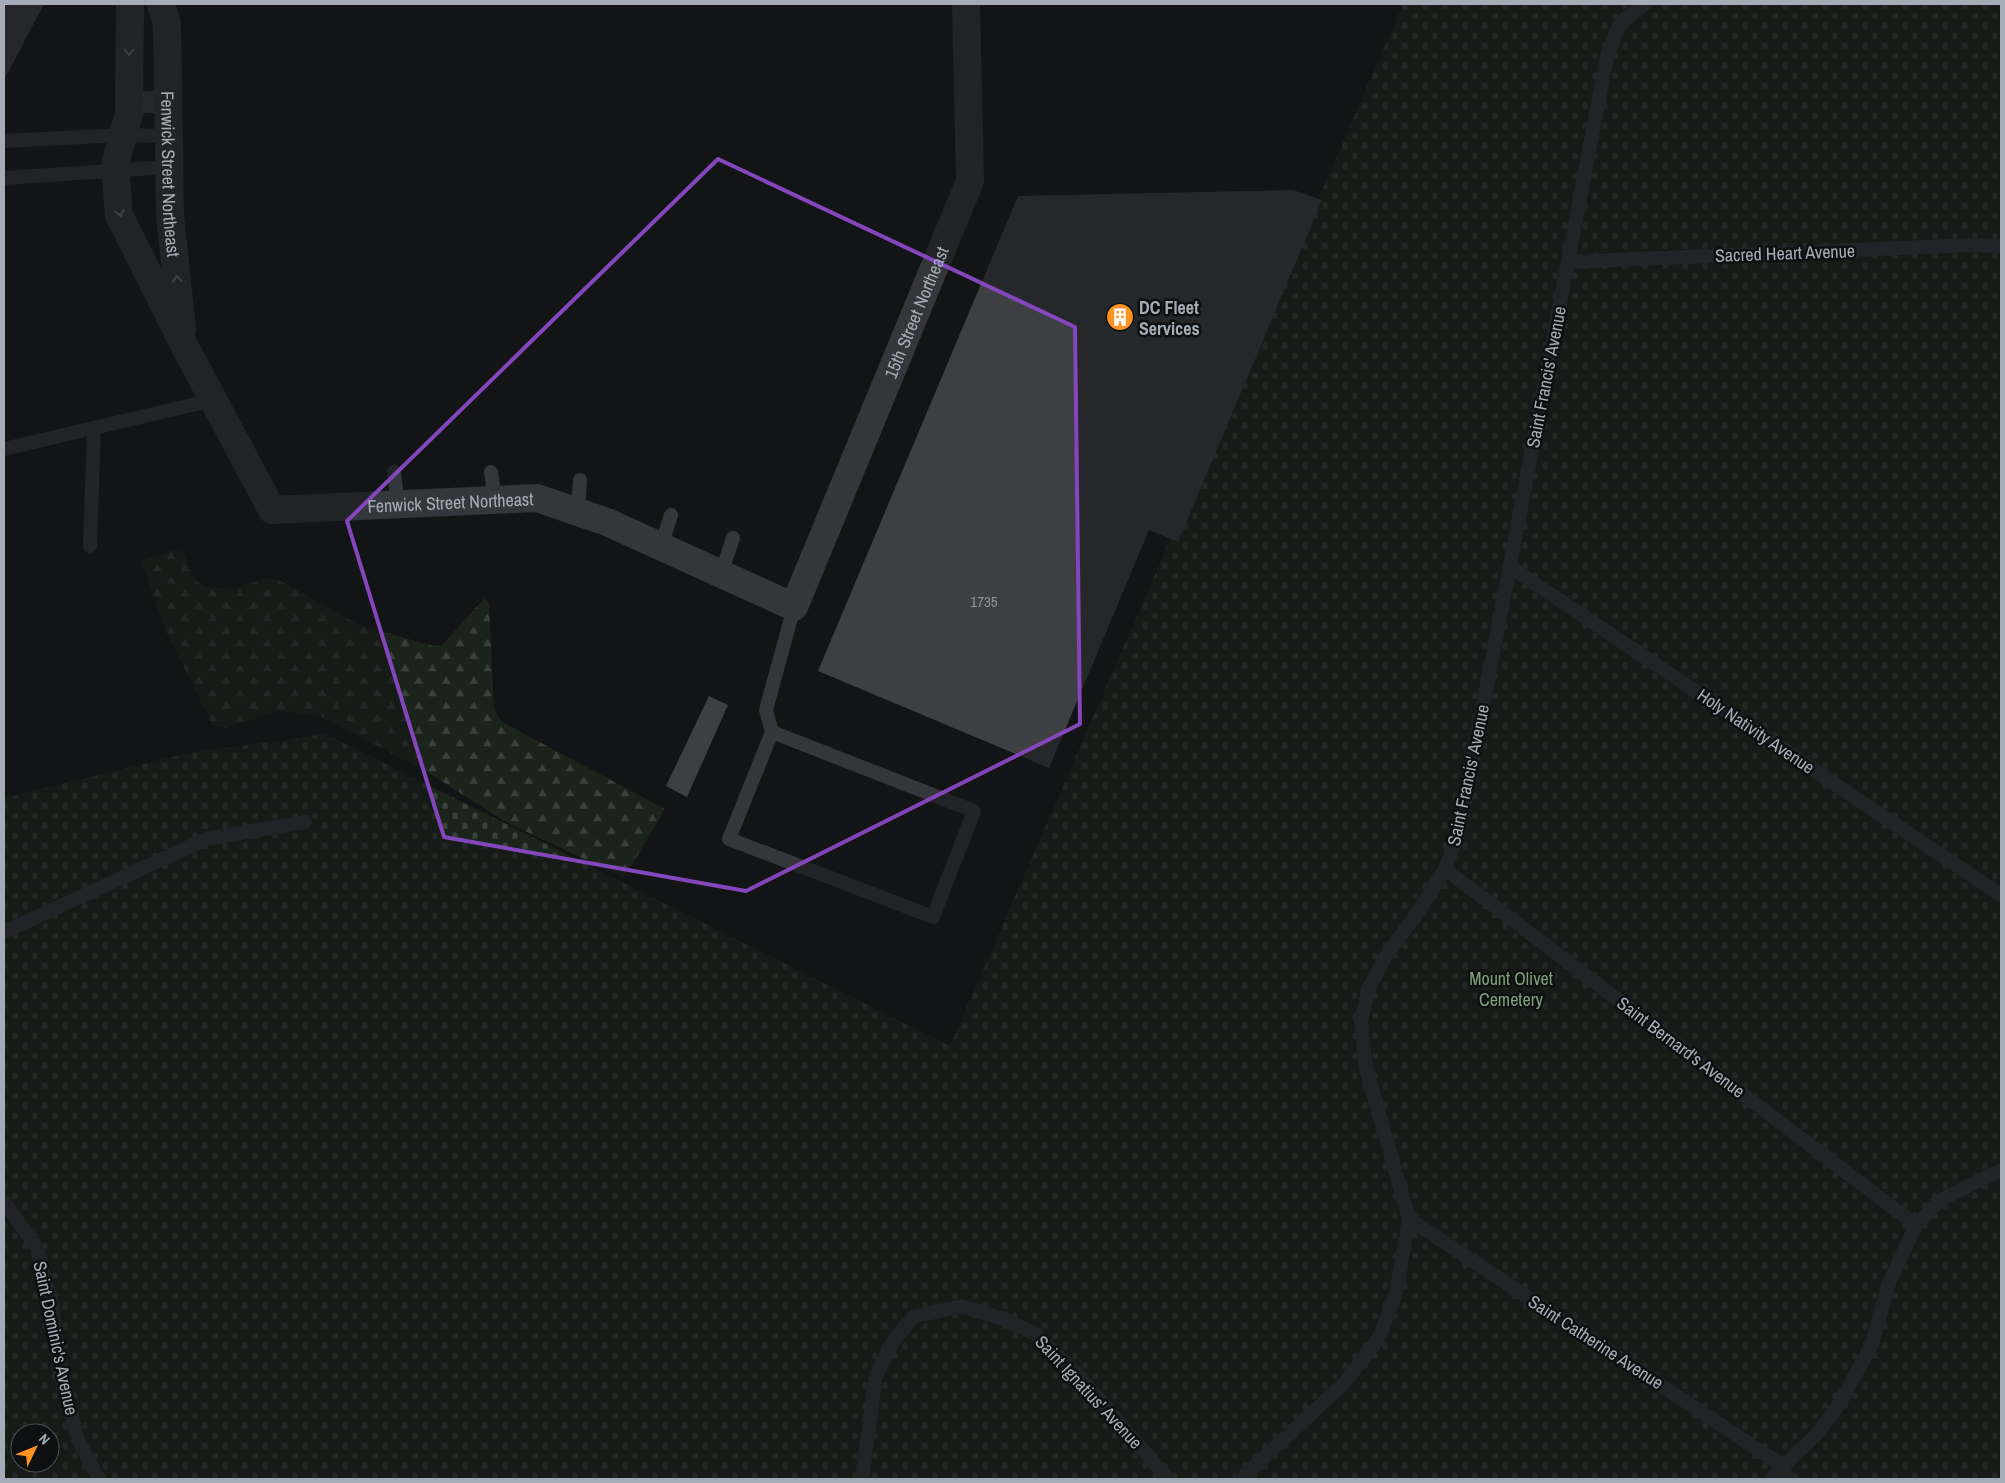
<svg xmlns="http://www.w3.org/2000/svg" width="2005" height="1483" font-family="'Archivo Narrow',sans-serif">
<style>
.forest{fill:url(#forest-firs)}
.cemetery{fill:url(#cemetery-stones);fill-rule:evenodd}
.building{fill:#3d3f43}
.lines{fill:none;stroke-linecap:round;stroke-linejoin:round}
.service{stroke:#34363b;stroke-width:14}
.minor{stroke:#34363b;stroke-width:28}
.oneway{stroke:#72777f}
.marked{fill:none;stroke:#8346bd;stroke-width:4;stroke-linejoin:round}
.labels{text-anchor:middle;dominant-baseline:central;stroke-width:5;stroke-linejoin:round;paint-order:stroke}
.number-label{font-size:15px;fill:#8a929a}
.street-label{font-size:18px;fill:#a4adb7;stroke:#0e0f10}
.poi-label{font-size:18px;font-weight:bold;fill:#a4adb7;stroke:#0e0f10;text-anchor:start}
.park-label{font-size:18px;fill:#7da479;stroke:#0e0f10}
</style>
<defs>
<pattern id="forest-firs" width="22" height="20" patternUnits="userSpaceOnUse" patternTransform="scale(1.25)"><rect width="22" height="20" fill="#1b241b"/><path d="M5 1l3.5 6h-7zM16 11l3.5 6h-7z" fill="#39413a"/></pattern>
<pattern id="cemetery-stones" width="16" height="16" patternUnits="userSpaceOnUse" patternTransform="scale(1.25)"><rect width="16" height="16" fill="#1b241b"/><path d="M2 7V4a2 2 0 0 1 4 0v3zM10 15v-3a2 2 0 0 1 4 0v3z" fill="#39413a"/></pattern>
</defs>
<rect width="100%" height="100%" fill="#131415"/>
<!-- forest -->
<path class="forest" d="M175,550L183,552L197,582L207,587L233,589L266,578L279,580L359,625L433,646L442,645L485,598L489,604L494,709L502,722L665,809L624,878L504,821L429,773L320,716L278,711L226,728L213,726L165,629L141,561Z"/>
<!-- cemetery -->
<path class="cemetery" d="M1403,4H2001V1479H4V798L188,753L326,734L950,1046ZM20,1433H50V1463H20Z"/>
<!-- building -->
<path class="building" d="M4,4H44L4,80Z
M141,91H159V113H141Z
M1293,190L1322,200L1178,542L1149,530L1049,768L818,671L1018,196Z
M709,696L728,705L687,797L666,786Z"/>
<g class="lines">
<!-- service -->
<path class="service" d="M4,141L123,135L169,136
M4,178L169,167
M1568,262L1972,245L2001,246
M4,449L213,400
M394,472L398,505
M491,472L495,500
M578,512L580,480
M90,546L94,428
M661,546L671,515
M1510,567L2001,895
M721,574L733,538
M772,732L974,811L933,917L729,839L772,732L766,710L794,607
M1445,869L1916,1225
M4,932L206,839L305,822
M4,1202L37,1248L52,1306L59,1368L78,1440L99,1479
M1409,1219L1783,1466L1771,1479
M862,1479L876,1375L892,1343L913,1317L961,1306L1004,1319L1036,1334L1079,1376L1168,1479
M1241,1479L1344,1383L1379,1338L1396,1293L1409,1219L1366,1068L1361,1021L1369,988L1385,957L1416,915L1445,869L1459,832L1607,57L1620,23L1645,4
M1787,1479L1783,1466L1817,1434L1840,1403L1872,1344L1889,1283L1916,1225L1940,1200L2001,1170"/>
<!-- minor -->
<g class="minor">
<path id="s1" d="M130,4L129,114L115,164L119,215L184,345L272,510L537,498L607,522L794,607L970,181L966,4"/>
<path id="s2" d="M161,4L167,24L170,216L182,328"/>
</g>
</g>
<!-- one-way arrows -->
<defs><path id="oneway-chevron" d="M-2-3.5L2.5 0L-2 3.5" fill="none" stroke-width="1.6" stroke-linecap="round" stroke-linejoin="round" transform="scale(1.25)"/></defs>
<g class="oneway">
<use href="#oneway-chevron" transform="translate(129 52) rotate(90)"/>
<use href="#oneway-chevron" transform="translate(120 213) rotate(77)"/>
<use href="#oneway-chevron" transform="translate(177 279) rotate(-96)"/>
</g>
<!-- marked area -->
<path d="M0 0H2005V1483H0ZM718,159L1075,327L1080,724L746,891L444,837L347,521Z" fill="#131415" fill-opacity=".55" fill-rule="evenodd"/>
<path class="marked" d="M718,159L1075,327L1080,724L746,891L444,837L347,521Z"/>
<!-- icons -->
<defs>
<g id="building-disc" transform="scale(1.4375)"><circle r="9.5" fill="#ff9322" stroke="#0e0f10"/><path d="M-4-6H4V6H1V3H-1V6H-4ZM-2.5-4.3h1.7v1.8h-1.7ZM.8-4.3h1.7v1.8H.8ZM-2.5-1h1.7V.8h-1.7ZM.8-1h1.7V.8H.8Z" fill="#fff"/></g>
</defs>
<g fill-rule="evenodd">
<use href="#building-disc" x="1120" y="317"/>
</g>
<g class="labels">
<!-- number labels -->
<g class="number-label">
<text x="984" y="601">1735</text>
</g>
<!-- street labels -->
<g class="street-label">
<text stroke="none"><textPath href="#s2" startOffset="171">Fenwick Street Northeast</textPath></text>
<text transform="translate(1785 253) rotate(-2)">Sacred Heart Avenue</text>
<text stroke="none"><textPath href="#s1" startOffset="1409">15th Street Northeast</textPath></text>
<text transform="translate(1546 377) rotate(-79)">Saint Francis' Avenue</text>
<text stroke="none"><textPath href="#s1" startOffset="724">Fenwick Street Northeast</textPath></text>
<text transform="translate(1756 731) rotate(34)">Holy Nativity Avenue</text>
<text transform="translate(1468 775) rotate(-78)">Saint Francis' Avenue</text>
<text transform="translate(1681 1047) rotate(37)">Saint Bernard's Avenue</text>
<text transform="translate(56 1338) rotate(78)">Saint Dominic's Avenue</text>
<text transform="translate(1596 1342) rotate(33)">Saint Catherine Avenue</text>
<text transform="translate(1089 1392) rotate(47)">Saint Ignatius' Avenue</text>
</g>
<!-- poi labels -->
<g class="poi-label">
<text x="1139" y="307">DC Fleet<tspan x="1139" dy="21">Services</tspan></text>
</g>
<!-- park labels -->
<g class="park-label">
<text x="1511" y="978">Mount Olivet<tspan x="1511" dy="21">Cemetery</tspan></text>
</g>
</g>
<!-- border -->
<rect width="2005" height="1483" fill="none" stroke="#a4adb7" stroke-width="10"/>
<!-- north arrow -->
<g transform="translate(35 1448) rotate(47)"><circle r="24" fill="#0e0f10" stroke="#4a4e53"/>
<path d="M0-4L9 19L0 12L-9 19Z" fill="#ff9322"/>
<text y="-8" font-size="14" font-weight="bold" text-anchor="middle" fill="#a4adb7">N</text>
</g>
</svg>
